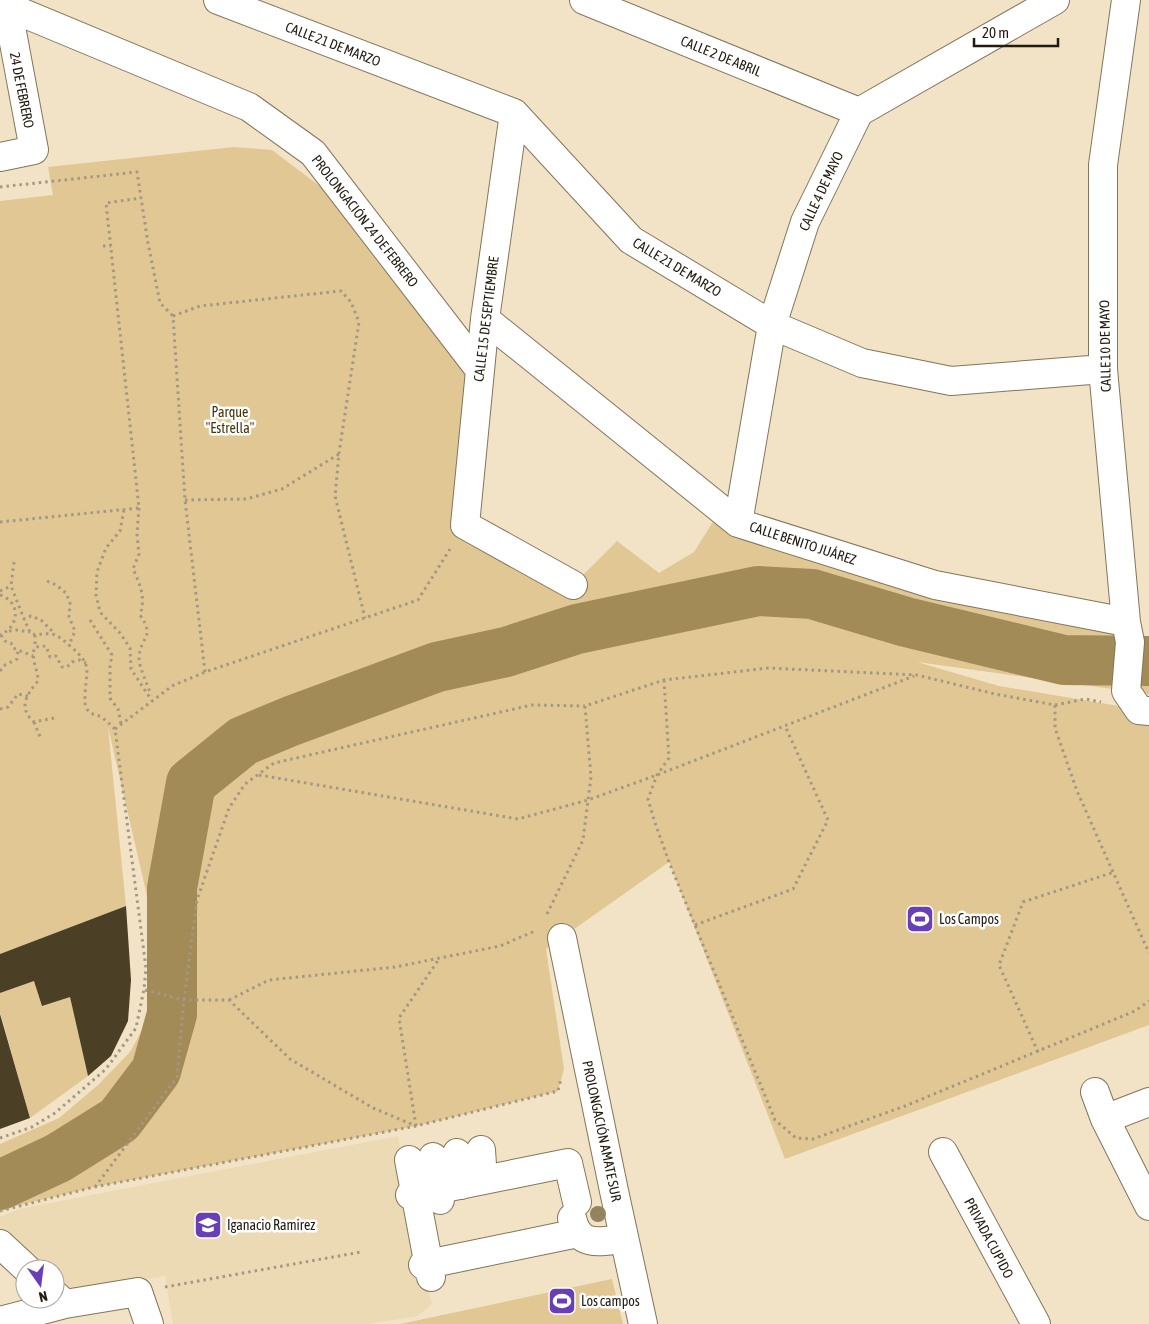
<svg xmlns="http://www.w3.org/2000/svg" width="1149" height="1324" font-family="'Asap Condensed',sans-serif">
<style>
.built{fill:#ecdab5}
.green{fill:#e1c793}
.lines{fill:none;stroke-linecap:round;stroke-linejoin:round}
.river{stroke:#a38b58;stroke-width:50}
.building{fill:#4b3f26}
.street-casing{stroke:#83755b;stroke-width:30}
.path{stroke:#a49882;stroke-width:3;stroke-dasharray:2.5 4;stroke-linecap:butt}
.street{stroke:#fff;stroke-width:28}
.tree{fill:#93835e}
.labels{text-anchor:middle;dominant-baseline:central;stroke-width:5;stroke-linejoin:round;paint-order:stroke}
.street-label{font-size:14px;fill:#211b10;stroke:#fff}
.park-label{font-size:14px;fill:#463409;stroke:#fff}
.poi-label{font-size:14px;fill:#211b10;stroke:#fff;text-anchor:start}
</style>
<rect width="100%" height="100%" fill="#f2e3c6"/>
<!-- built -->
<path class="built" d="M398,1136L425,1278L432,1304L418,1316L368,1324H173L165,1276L64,1293L55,1284V1269H39L0,1232V1217L19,1209Z"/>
<!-- green -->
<path class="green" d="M234,147L272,150L366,221L480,370L465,525L573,585L617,541L659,573L694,552L721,509L1149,637V694L917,662L999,686L1149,711V1025L785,1159L669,862L546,949L564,1069L558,1091L416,1126L94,1187L8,1208L5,1192L0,1195V1144L59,1118L98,1085L130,1052L147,1021L153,966L147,896L108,727L126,906L0,954V201L53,195L48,167Z
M34,981L70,997L88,1076L30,1118L0,1012V993Z
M612,1279L623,1324H400Z"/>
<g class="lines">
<!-- river -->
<path class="river" d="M0,1185L58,1158L119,1120L156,1071L172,1014V888L191,783L243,741L291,721L437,667L506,652L577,629L758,591L812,594L906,622L1064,660L1149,661"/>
</g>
<!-- building -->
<path class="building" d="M126,906L131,980L128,1021L111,1056L88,1076L70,997L42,1006L34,981L0,993V954Z
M0,1014L30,1118L0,1129Z"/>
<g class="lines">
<!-- street casing -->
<g class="street-casing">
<path id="street" d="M218,0L514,113L631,240L772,325L862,363L951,381L1103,369
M584,0L859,112
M1126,0L1103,165V369L1126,622L1130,642L1126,691L1139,710L1149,711
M6,6L249,107L313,153L480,370
M514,113L485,319L465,525L573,585
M0,157L34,150L6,0
M485,319L738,523L935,585L1126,622
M738,523L772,325L805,222L859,112L1055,0
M562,938L614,1191L643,1324
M1095,1092L1105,1119L1149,1206
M1105,1119L1149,1102
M481,1150L483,1180
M943,1152L1036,1324
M457,1153L461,1185
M433,1157L440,1200
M409,1160L431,1277
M410,1195L568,1163L577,1202
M572,1218C578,1248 601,1242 624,1238
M0,1244L27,1269
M423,1265L578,1233
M55,1295L65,1304L138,1292L149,1324
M0,1321L65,1304"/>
</g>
<!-- path -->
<path class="path" d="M0,187L137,172L148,243L160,303L173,316
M103,246H111
M185,500L246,499L282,489L339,454
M139,508L137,534L139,554L133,569C140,584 146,598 140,615C156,638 140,636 139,658C139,667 148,686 151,695
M124,510L120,531L106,548L97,572L96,595L100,612L120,633L130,648L131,669L152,701
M0,522L139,508L106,203L141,198
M14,562L11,586L24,619L31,616L41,620L55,634
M47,581L56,585L66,593L70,603L69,617L75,631L69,645
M0,591L11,586
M0,595C21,602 20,626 0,635
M90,620L112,655L110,667V698L118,709L121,724
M9,631L16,630L30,632
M1,635L5,641L11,643L13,648L33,656
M35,635V647
M0,671L5,665L17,659L18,651
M205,672L185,500L173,316L200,306L341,291L351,302L359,322L339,453L335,496L365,618
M664,680L669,758L657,775L648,799L654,820L669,862L775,1120L796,1138L813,1139L905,1106L1135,1011L1149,1001
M1055,705L1086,699L1101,702
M0,709L8,707L18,694L28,696
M54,718L34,722C18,708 26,695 38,681C38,669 30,658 35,647L46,646L50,657L56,656L62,667H67L72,662L79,660L86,663
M34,722L41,739
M115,729L172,686L205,672L418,600L450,549
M259,775L518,819L588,800L657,775L914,676
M547,914L583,840L591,777L585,706L664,680L768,668L917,675L995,694L1055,705V728L1077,791L1149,953
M695,925L793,889L828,820L785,726
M145,990L184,1000H229L290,1059L373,1108L416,1126
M229,1000L269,980L395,967L500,946L535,931
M1038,1052L999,965L1023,902L1114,872
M416,1126L399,1018L439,959
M0,1138L32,1127L55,1113L106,1069L136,1028L144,989L146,968L115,729C111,725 107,722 103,718C98,714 91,716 87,709C84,704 85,699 85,694C87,667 92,665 70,646C57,634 53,632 35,635L30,632L24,619
M95,1187L177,1077L184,1000L197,900L229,808L245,784L274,763L532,705L585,706
M0,1211L94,1187L416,1126L558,1091L561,1078
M165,1287L361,1252"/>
<!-- street -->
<use href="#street" class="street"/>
</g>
<!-- trees -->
<circle class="tree" cx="598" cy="1214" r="8"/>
<!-- icons -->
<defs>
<g id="stadium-square" transform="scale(1.4375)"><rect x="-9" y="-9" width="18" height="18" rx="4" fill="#693fb8" stroke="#fff"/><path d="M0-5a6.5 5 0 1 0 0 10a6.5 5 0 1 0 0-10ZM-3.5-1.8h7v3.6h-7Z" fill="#fff"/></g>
<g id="school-square" transform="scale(1.4375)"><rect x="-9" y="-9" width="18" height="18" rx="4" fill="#693fb8" stroke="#fff"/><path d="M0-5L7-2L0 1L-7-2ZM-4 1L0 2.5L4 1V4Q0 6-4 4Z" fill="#fff"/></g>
</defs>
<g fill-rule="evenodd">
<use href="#stadium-square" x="920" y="919"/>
<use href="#school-square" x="208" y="1225"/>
<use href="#stadium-square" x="562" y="1301"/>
</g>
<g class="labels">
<!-- street labels -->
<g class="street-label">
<text transform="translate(333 44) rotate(21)">CALLE 21 DE MARZO</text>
<text transform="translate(721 56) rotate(22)">CALLE 2 DE ABRIL</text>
<text transform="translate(22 90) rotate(79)">24 DE FEBRERO</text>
<text transform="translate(821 191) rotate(-65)">CALLE 4 DE MAYO</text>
<text transform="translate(365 221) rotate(52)">PROLONGACIÓN 24 DE FEBRERO</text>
<text transform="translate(677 267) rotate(31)">CALLE 21 DE MARZO</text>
<text transform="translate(486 319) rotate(-83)">CALLE 15 DE SEPTIEMBRE</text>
<text transform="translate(1105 346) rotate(-91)">CALLE 10 DE MAYO</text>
<text transform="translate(803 543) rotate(18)">CALLE BENITO JUÁREZ</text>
<text transform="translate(602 1131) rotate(78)">PROLONGACIÓN AMATE SUR</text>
<text transform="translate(989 1238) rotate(62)">PRIVADA CUPIDO</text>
</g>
<!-- park labels -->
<g class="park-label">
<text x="230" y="412">Parque<tspan x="230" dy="16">"Estrella"</tspan></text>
</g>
<!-- poi labels -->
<g class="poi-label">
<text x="939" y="919">Los Campos</text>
<text x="227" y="1225">Iganacio Ramirez</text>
<text x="581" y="1301">Los campos</text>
</g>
</g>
<!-- north arrow -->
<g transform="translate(40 1284) rotate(166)"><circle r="24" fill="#ffffff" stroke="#a6a49f"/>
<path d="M0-4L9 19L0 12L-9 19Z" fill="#693fb8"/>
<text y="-8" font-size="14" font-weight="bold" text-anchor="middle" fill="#211b10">N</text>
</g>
<!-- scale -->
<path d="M974 38v8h84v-8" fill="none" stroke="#211b10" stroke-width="2.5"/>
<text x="982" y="38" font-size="15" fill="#211b10" stroke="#ffffff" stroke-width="4" paint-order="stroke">20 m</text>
</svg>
